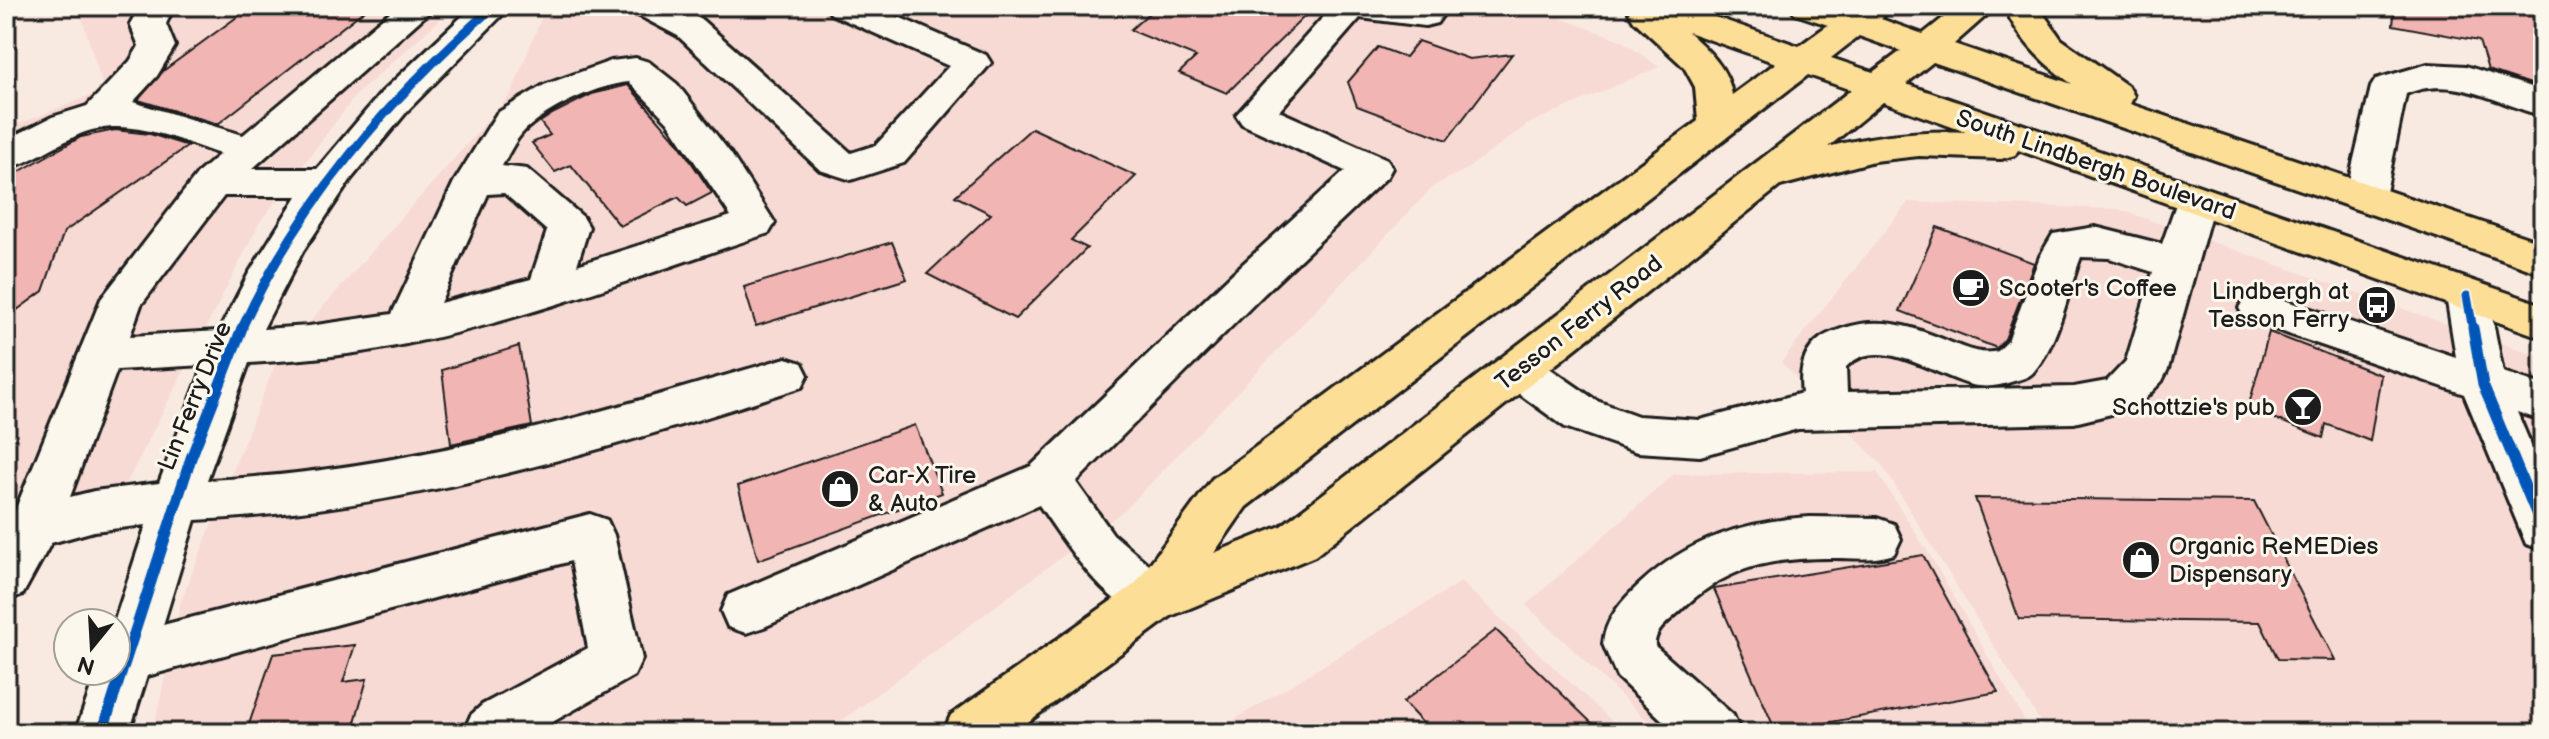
<svg xmlns="http://www.w3.org/2000/svg" width="2549" height="739" font-family="'Balsamiq Sans',sans-serif">
<style>
.built{fill:#f7dad3}
.building{fill:#f1b5b3;stroke:#1c1c1c;stroke-width:2}
.lines{fill:none;stroke-linecap:round;stroke-linejoin:round}
.minor-casing{stroke:#1c1c1c;stroke-width:6}
.major-casing{stroke:#1c1c1c;stroke-width:6}
.minor{fill:#fbf7ec;fill-rule:evenodd}
.major{fill:#fcde96;fill-rule:evenodd}
.cycleway-far1-casing{stroke:#fbf7ec;stroke-width:13}
.cycleway-casing{stroke:#fbf7ec;stroke-width:16}
.cycleway-far1{stroke:#0057b8;stroke-width:9}
.cycleway{stroke:#0057b8;stroke-width:11}
.labels{text-anchor:middle;dominant-baseline:central;stroke-width:6;stroke-linejoin:round;paint-order:stroke}
.street-label{font-size:24px;fill:#1c1c1c;stroke:#fbf7ec}
.poi-label{font-size:24px;fill:#1c1c1c;stroke:#fbf7ec;text-anchor:start}
</style>
<rect width="100%" height="100%" fill="#f9eae1"/>
<filter id="ink" filterUnits="userSpaceOnUse"><feTurbulence type="fractalNoise" baseFrequency=".0125" numOctaves="2"/><feDisplacementMap in="SourceGraphic" scale="16" xChannelSelector="R" yChannelSelector="G"/><feConvolveMatrix kernelMatrix="1 2 1 2 8 2 1 2 1" color-interpolation-filters="sRGB"/></filter>
<g filter="url(#ink)">
<!-- built -->
<path class="built" d="M78,6H455L356,95L260,222L120,496L6,518V129L104,90Z
M546,6H1526L1621,40L1659,67L1528,124L1467,169L1435,185L1126,509L825,733H153L180,604L277,359L511,94Z
M1908,202L2118,209L2543,358V733H2047L1882,465L1781,362Z
M1877,472L1931,557L2032,733H1660L1526,605L1674,474Z
M1461,582L1625,733H1212Z"/>
<!-- building -->
<path class="building" d="M252,6H370L218,124L138,100L163,71Z
M1157,6H1315L1227,93L1179,73L1196,57L1130,30Z
M2395,6H2543V88L2488,70L2479,41L2393,25Z
M1418,41L1469,59L1512,54L1447,140L1357,106L1348,82L1378,47L1405,57Z
M628,85L677,141L712,193L687,206L678,197L620,226L571,165L555,172L532,143L550,135L540,122L554,113L592,94Z
M1032,128L1136,176L1071,240L1087,248L1015,319L927,274L991,214L955,196Z
M115,130L150,134L188,146L64,232L43,291L6,318V179L81,137Z
M1937,227L2034,263L2005,339L1997,348L1900,311Z
M892,242L907,279L756,326L744,287Z
M2269,332L2381,375L2370,441L2326,424L2323,438L2248,408Z
M519,346L532,426L451,444L442,370Z
M915,425L942,493L758,560L738,486Z
M1975,498L2254,501L2335,660L2278,659L2260,622L2019,619Z
M1923,555L1998,692L1776,732L1714,589Z
M1496,630L1602,733H1432L1403,702Z
M355,645L343,682L367,679L352,733H246L273,654Z"/>
<g class="lines">
<!-- minor casing -->
<g class="minor-casing">
<path id="minor" d="M140,6H174L166,24L175,46L157,76L133,102L243,135L397,6H436L252,169H317L382,92L473,6H511L409,109L351,179L303,251L263,329L309,326L392,314L454,182L497,113L544,85L611,61L636,58L649,62L677,84L731,154L775,223L769,233C650,272 530,319 406,344C355,355 301,360 249,363L207,480C407,472 596,413 786,358L802,363L808,375L802,387C604,451 404,511 195,520L163,625L590,514L607,520L614,535L642,659L634,676L533,733H463L471,715L482,705L588,648L571,561L147,676L129,733H75L97,671H116V623H114L146,525L94,531L51,543L23,594L6,601V533L101,299L199,172L220,154C175,139 127,115 80,134C55,145 32,162 6,169V140L52,117L87,106L130,61L139,46L130,24ZM629,82L668,122L731,216L577,265L589,227L583,217L527,169L502,166C510,152 517,135 531,125C555,105 598,85 629,82ZM504,193L547,231L531,279L440,303L488,194ZM224,196H297L249,273L219,331L130,336L141,305ZM204,365L159,483L94,491L70,497L117,370Z
M631,6H675L702,20L851,153L876,145L949,66L831,14L826,6H873L986,55L991,63L904,163L851,180L820,170L678,36L636,14Z
M1333,6H1449L1437,23L1425,26L1360,18L1279,111L1387,159L1392,168L1387,177L1264,294L1076,482L1113,534L1171,584L1178,600L1171,616L1153,622C1103,604 1068,547 1039,505L764,627L746,633L728,627L721,611L728,595L1031,466L1234,272L1345,171L1242,124L1236,115Z
M2428,64L2466,66L2543,91V116C2498,104 2453,74 2406,94L2385,197L2379,207L2365,211L2351,207L2345,197L2371,87L2376,79Z
M2195,186L2209,190L2215,200L2168,369L2162,381L2136,408L2074,423L1798,429L1700,456L1637,452L1565,427L1503,382L1497,370L1503,358L1519,353L1535,358L1597,401L1638,416L1700,420L1802,393C1799,372 1803,351 1821,338C1828,333 1836,331 1844,328C1880,316 1911,326 1945,340C1962,347 1980,356 1998,351L2008,341L2040,256L2053,234L2095,227L2162,244L2181,190ZM2081,257L2109,258L2153,272L2126,361L2107,381L2074,387L1847,392L1846,367C1879,333 1935,376 1972,385C1987,388 1999,386 2014,381C2022,379 2030,377 2035,370C2060,340 2067,293 2081,257Z
M2467,280L2482,285L2488,296L2503,372L2543,385V421L2517,412L2543,474V550L2526,544L2464,394L2245,319L2239,308L2245,297L2260,292L2456,357L2446,296L2452,285Z
M1810,517L1877,518L1894,524L1901,539L1894,554C1873,561 1854,558 1833,558C1769,558 1726,566 1679,612C1668,622 1654,631 1655,646L1733,715L1741,733H1676L1617,677L1603,644C1605,619 1623,599 1641,583C1689,539 1746,521 1810,517Z"/>
</g>
<!-- major casing -->
<g class="major-casing">
<path id="major" d="M1632,6H1683L1799,46L1828,25L1795,14L1790,6H1841L1850,9L1854,6H1893L1881,19L1923,34L1958,6H1997L1954,44L2072,84C2042,63 2019,40 2004,6H2038L2061,39L2129,87L2134,96L2130,104L2543,243V274L1933,62L1906,84L2543,305V338L2018,150L2015,155L2001,159L1919,156L1874,161L1780,186L1315,556L1171,616L1013,733H943L951,715L1135,584L1212,479L1698,121L1695,87L1684,67L1634,21L1629,13ZM1688,32L1776,63L1732,95C1729,69 1707,49 1688,32ZM1859,36L1901,51L1873,72L1831,58ZM1808,75L1851,90L1281,526L1214,553L1246,507ZM1883,102L1966,132C1917,130 1875,135 1828,147Z"/>
</g>
<!-- minor -->
<use href="#minor" class="minor"/>
<!-- major -->
<use href="#major" class="major"/>
<!-- cycleway-far1 casing -->
<g class="cycleway-far1-casing">
<path id="cycleway-far1" d="M2467,296L2473,330
M241,330C299,203 389,98 494,6"/>
</g>
<!-- cycleway casing -->
<g class="cycleway-casing">
<path id="cycleway" d="M2473,328L2483,385L2543,530
M102,733L191,458L242,328"/>
</g>
<!-- cycleway-far1 -->
<use href="#cycleway-far1" class="cycleway-far1"/>
<!-- cycleway -->
<use href="#cycleway" class="cycleway"/>
</g>
</g>
<!-- icons -->
<defs>
<g id="cafe-disc" transform="scale(2)"><circle r="9.5" fill="#1c1c1c" stroke="#fbf7ec"/><path d="M-5.5-4.5H6V0H3Q3 3.5 0 3.5H-2.5Q-5.5 3.5-5.5 0ZM3-3.2v2h1.7v-2ZM-6 4.5H4V6H-6Z" fill="#fff"/></g>
<g id="bus-disc" transform="scale(2)"><circle r="9.5" fill="#1c1c1c" stroke="#fbf7ec"/><path d="M-5-6H5V4H4V6H2V4H-2V6H-4V4H-5ZM-3.5-4V0h7V-4ZM-3.5 1.2v1.5H-2V1.2ZM2 1.2v1.5H3.5V1.2Z" fill="#fff"/></g>
<g id="bar-disc" transform="scale(2)"><circle r="9.5" fill="#1c1c1c" stroke="#fbf7ec"/><path d="M-6-5H6L.8 .8V4.5H3.5V6h-7V4.5H-.8V.8Z" fill="#fff"/></g>
<g id="shop-disc" transform="scale(2)"><circle r="9.5" fill="#1c1c1c" stroke="#fbf7ec"/><path d="M-5-2.5h2.3a2.7 3.5 0 0 1 5.4 0H5L5.5 6h-11ZM-1.5-2.5h3a1.5 2.3 0 0 0-3 0Z" fill="#fff"/></g>
</defs>
<g fill-rule="evenodd">
<use href="#cafe-disc" x="1971" y="288"/>
<use href="#bus-disc" x="2377" y="305"/>
<use href="#bar-disc" x="2303" y="407"/>
<use href="#shop-disc" x="840" y="489"/>
<use href="#shop-disc" x="2141" y="560"/>
</g>
<g class="labels">
<!-- street labels -->
<g class="street-label">
<text transform="translate(2096 165) rotate(19)">South Lindbergh Boulevard</text>
<text transform="translate(1579 323) rotate(-38)">Tesson Ferry Road</text>
<text transform="translate(195 396) rotate(-68)">Lin Ferry Drive</text>
</g>
<!-- poi labels -->
<g class="poi-label">
<text x="1999" y="288">Scooter's Coffee</text>
<text x="2349" y="291" text-anchor="end">Lindbergh at<tspan x="2349" dy="28">Tesson Ferry</tspan></text>
<text x="2275" y="407" text-anchor="end">Schottzie's pub</text>
<text x="868" y="475">Car-X Tire<tspan x="868" dy="28">&amp; Auto</tspan></text>
<text x="2169" y="546">Organic ReMEDies<tspan x="2169" dy="28">Dispensary</tspan></text>
</g>
</g>
<!-- margin -->
<rect width="2549" height="739" fill="none" stroke="#fbf7ec" stroke-width="32"/>
<rect x="16" y="16" width="2517" height="707" fill="none" stroke="#1c1c1c" stroke-width="3" filter="url(#ink)"/>
<!-- north arrow -->
<g transform="translate(92 647) rotate(198)"><circle r="38" fill="#fbf7ec" stroke="#a29f99" stroke-width="2"/>
<path d="M0-6L14 30L0 20L-14 30Z" fill="#1c1c1c"/>
<text y="-12" font-size="22" font-weight="bold" text-anchor="middle" fill="#1c1c1c">N</text>
</g>
</svg>
